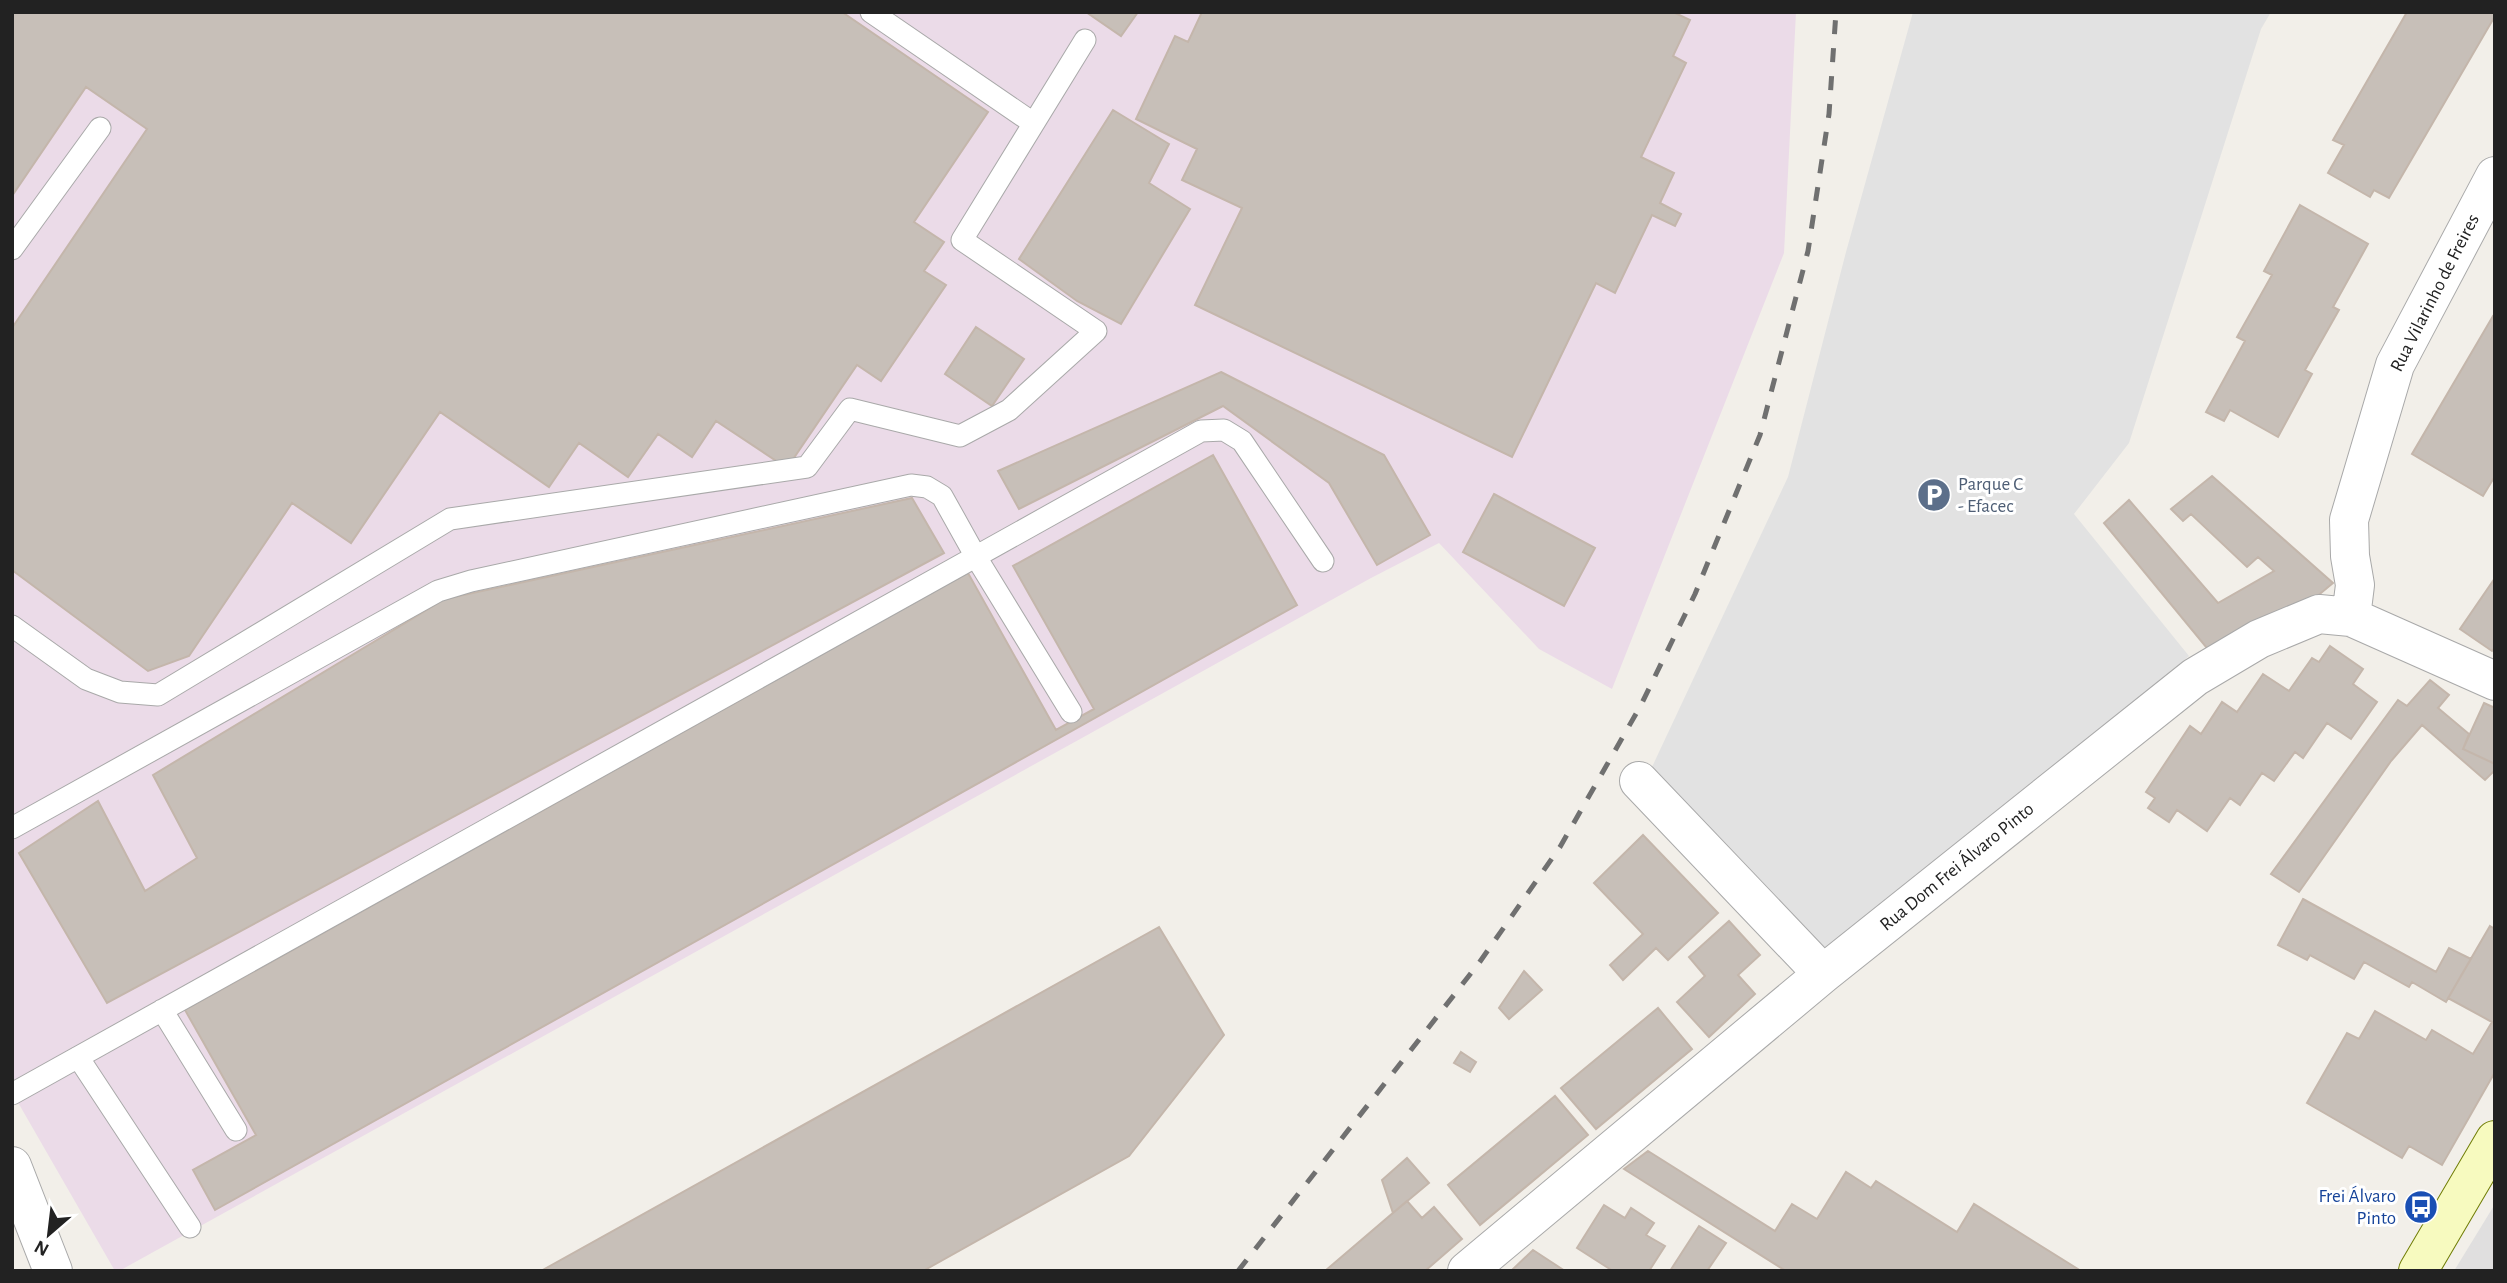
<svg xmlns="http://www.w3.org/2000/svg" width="2507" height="1283" font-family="'Alegreya Sans',sans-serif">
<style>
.residential{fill:#e0dfdf}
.industrial{fill:#ebdbe8}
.parking{fill:#e2e2e2}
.building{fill:#c7bfb8;stroke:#c4b6ab;stroke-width:2}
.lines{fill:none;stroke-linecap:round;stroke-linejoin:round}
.lane-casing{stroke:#a9a9a9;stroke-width:23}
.street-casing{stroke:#a9a9a9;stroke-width:40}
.secondary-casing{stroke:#707d05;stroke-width:40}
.lane{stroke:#fff;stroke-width:21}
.street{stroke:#fff;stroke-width:38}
.secondary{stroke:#f7fabf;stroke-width:38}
.rail{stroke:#707070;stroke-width:5;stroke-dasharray:14 14;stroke-linecap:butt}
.labels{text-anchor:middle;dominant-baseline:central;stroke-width:6;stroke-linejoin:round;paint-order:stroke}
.street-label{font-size:19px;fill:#222;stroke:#fff}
.service-label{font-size:19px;fill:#4e5e75;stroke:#fff;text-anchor:start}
.transit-label{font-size:19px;fill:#164399;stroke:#fff;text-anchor:end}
</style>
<rect width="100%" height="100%" fill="#f2efe9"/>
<!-- residential -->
<path class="residential" d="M2495,1204V1271H2454Z"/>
<!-- industrial -->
<path class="industrial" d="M12,12H1796L1784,253L1612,689L1539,649L1439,543L1371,578L119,1271H115L12,1092Z"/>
<!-- parking -->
<path class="parking" d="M1913,12H2271L2261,29L2129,443L2074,514L2189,656L1826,957L1652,767L1788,477L1846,252Z"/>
<!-- building -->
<path class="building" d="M12,12H842L988,112L914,222L944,242L924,271L946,285L881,381L857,365L787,468L716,421L692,457L658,434L628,477L579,443L549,487L440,412L351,543L292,503L189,656L148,671L12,570V328L147,129L86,87L12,196Z
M1086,12H1138L1121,36Z
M1202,12H1673L1690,20L1673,56L1686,63L1641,157L1674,173L1660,203L1681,214L1675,226L1652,215L1615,293L1596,283L1512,457L1195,305L1242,208L1182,180L1197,149L1136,119L1175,36L1188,42Z
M2407,12H2495V16L2389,198L2374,190L2370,197L2328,173L2344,145L2333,140Z
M1113,110L1169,144L1149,183L1190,209L1121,324L1077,301L1019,259Z
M2300,205L2368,244L2333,307L2339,310L2305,370L2312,374L2278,437L2230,410L2224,421L2206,412L2245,341L2237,337L2272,275L2264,271Z
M2493,316L2495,317V476L2483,496L2412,454Z
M976,327L1024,359L992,406L945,374Z
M1221,372L1384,455L1430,535L1377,565L1329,483L1223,406L1019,509L998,471Z
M1213,455L1297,605L215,1210L193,1170L256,1135L185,1010L968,573L1056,730L1094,709L1013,566Z
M2212,476L2333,583L2309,603L2211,653L2104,523L2129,500L2218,603L2274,571L2258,557L2247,567L2191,514L2183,521L2171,509Z
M1494,494L1595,548L1564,606L1463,552Z
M912,498L944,553L107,1003L19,853L98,801L145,891L197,858L153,775L445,599Z
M2495,578V647L2492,651L2460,629Z
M2330,646L2363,669L2353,684L2377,702L2351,739L2327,723L2303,758L2295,752L2274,781L2262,773L2240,805L2230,798L2207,831L2177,810L2169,822L2148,808L2155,798L2146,792L2190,726L2201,734L2222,702L2237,712L2263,674L2289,691L2312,658L2319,662Z
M2430,680L2449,695L2438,708L2469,734L2463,749L2495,764V770L2485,780L2422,725L2391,761L2299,892L2271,874L2398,700L2407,706Z
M2484,703L2495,708V764L2463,749Z
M1643,835L1718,913L1668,960L1656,948L1623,980L1610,965L1643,934L1594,883Z
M2303,899L2436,972L2449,948L2471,959L2446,1002L2412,982L2409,987L2364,962L2354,979L2310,955L2307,960L2278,945Z
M1729,921L1760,955L1738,975L1755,994L1709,1037L1677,1002L1705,976L1689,957Z
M2490,926L2495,929V1072L2442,1165L2409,1146L2402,1158L2307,1103L2347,1033L2359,1039L2375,1011L2426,1040L2432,1030L2473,1054L2492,1022L2448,998Z
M1159,927L1224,1035L1129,1156L923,1271H541Z
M1524,971L1542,990L1509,1019L1499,1008Z
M1658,1008L1692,1049L1596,1129L1561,1088Z
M1461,1052L1476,1062L1470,1072L1454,1063Z
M1555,1096L1588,1135L1480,1225L1448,1185Z
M1648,1151L1775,1231L1792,1204L1817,1219L1846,1172L1871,1188L1876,1181L1957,1232L1974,1204L2081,1271H1786L1624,1169Z
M1407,1158L1429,1183L1393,1213L1382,1180Z
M1407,1201L1422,1218L1434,1207L1462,1239L1425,1271H1325Z
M1604,1205L1625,1218L1631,1208L1654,1223L1646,1235L1665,1246L1649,1271H1613L1577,1248Z
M1699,1226L1726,1243L1707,1271H1670Z
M1533,1250L1565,1271H1511Z"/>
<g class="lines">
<!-- lane casing -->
<g class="lane-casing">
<path id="lane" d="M871,12L1033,123
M12,249L100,128
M12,626L86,679L120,692L158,695L450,519L807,467L850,409L960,436L1009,410L1096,331L962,240L1085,40
M12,828L438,591L471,581L911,485L927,487L942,496L976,557L1071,712
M162,1010L236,1130
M78,1057L190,1227
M12,1094L1201,431L1224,430L1242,441L1323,561"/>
</g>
<!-- street casing -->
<g class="street-casing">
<path id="street" d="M2351,617L2355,585L2350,556L2349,520L2395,365L2495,176
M1639,781L1823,974
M12,1166L53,1271
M1467,1271L1823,974L2195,677L2259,639L2319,614L2351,617L2495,681"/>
</g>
<!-- secondary casing -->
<g class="secondary-casing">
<path id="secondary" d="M2418,1271L2495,1140"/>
</g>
<!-- lane -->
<use href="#lane" class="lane"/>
<!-- street -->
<use href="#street" class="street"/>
<!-- secondary -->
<use href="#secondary" class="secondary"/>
<!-- rail -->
<path class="rail" d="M1238,1271L1479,963L1560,847L1641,705L1695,594L1760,435L1808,251L1829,114L1836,12"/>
</g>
<!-- icons -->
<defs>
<g id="parking-disc" transform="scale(1.75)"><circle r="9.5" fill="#5c6f8a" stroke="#fff"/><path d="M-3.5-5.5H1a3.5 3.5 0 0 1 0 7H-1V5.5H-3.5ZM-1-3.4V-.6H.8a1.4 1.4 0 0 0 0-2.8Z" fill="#fff"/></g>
<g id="bus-disc" transform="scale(1.75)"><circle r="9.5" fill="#1a4fb4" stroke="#fff"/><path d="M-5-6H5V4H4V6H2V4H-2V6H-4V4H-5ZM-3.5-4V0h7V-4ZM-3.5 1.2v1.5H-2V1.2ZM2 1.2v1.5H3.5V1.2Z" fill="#fff"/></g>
</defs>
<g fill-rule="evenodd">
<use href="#parking-disc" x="1934" y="495"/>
<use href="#bus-disc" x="2421" y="1207"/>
</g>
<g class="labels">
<!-- street labels -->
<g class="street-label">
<text transform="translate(2435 293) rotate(-63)">Rua Vilarinho de Freires</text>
<text transform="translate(1957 867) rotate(-39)">Rua Dom Frei Álvaro Pinto</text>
</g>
<!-- service labels -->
<g class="service-label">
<text x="1958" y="484">Parque C<tspan x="1958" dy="22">- Efacec</tspan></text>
</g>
<!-- transit labels -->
<g class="transit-label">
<text x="2396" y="1196">Frei Álvaro<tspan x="2396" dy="22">Pinto</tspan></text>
</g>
</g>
<!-- border -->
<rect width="2507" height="1283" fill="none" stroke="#222222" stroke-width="28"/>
<!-- north arrow -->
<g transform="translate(49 1234) rotate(208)" stroke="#ffffff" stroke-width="5" paint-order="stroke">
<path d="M0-5L12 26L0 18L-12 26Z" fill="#222222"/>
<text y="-10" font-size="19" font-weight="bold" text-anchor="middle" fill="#222222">N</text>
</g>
</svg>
